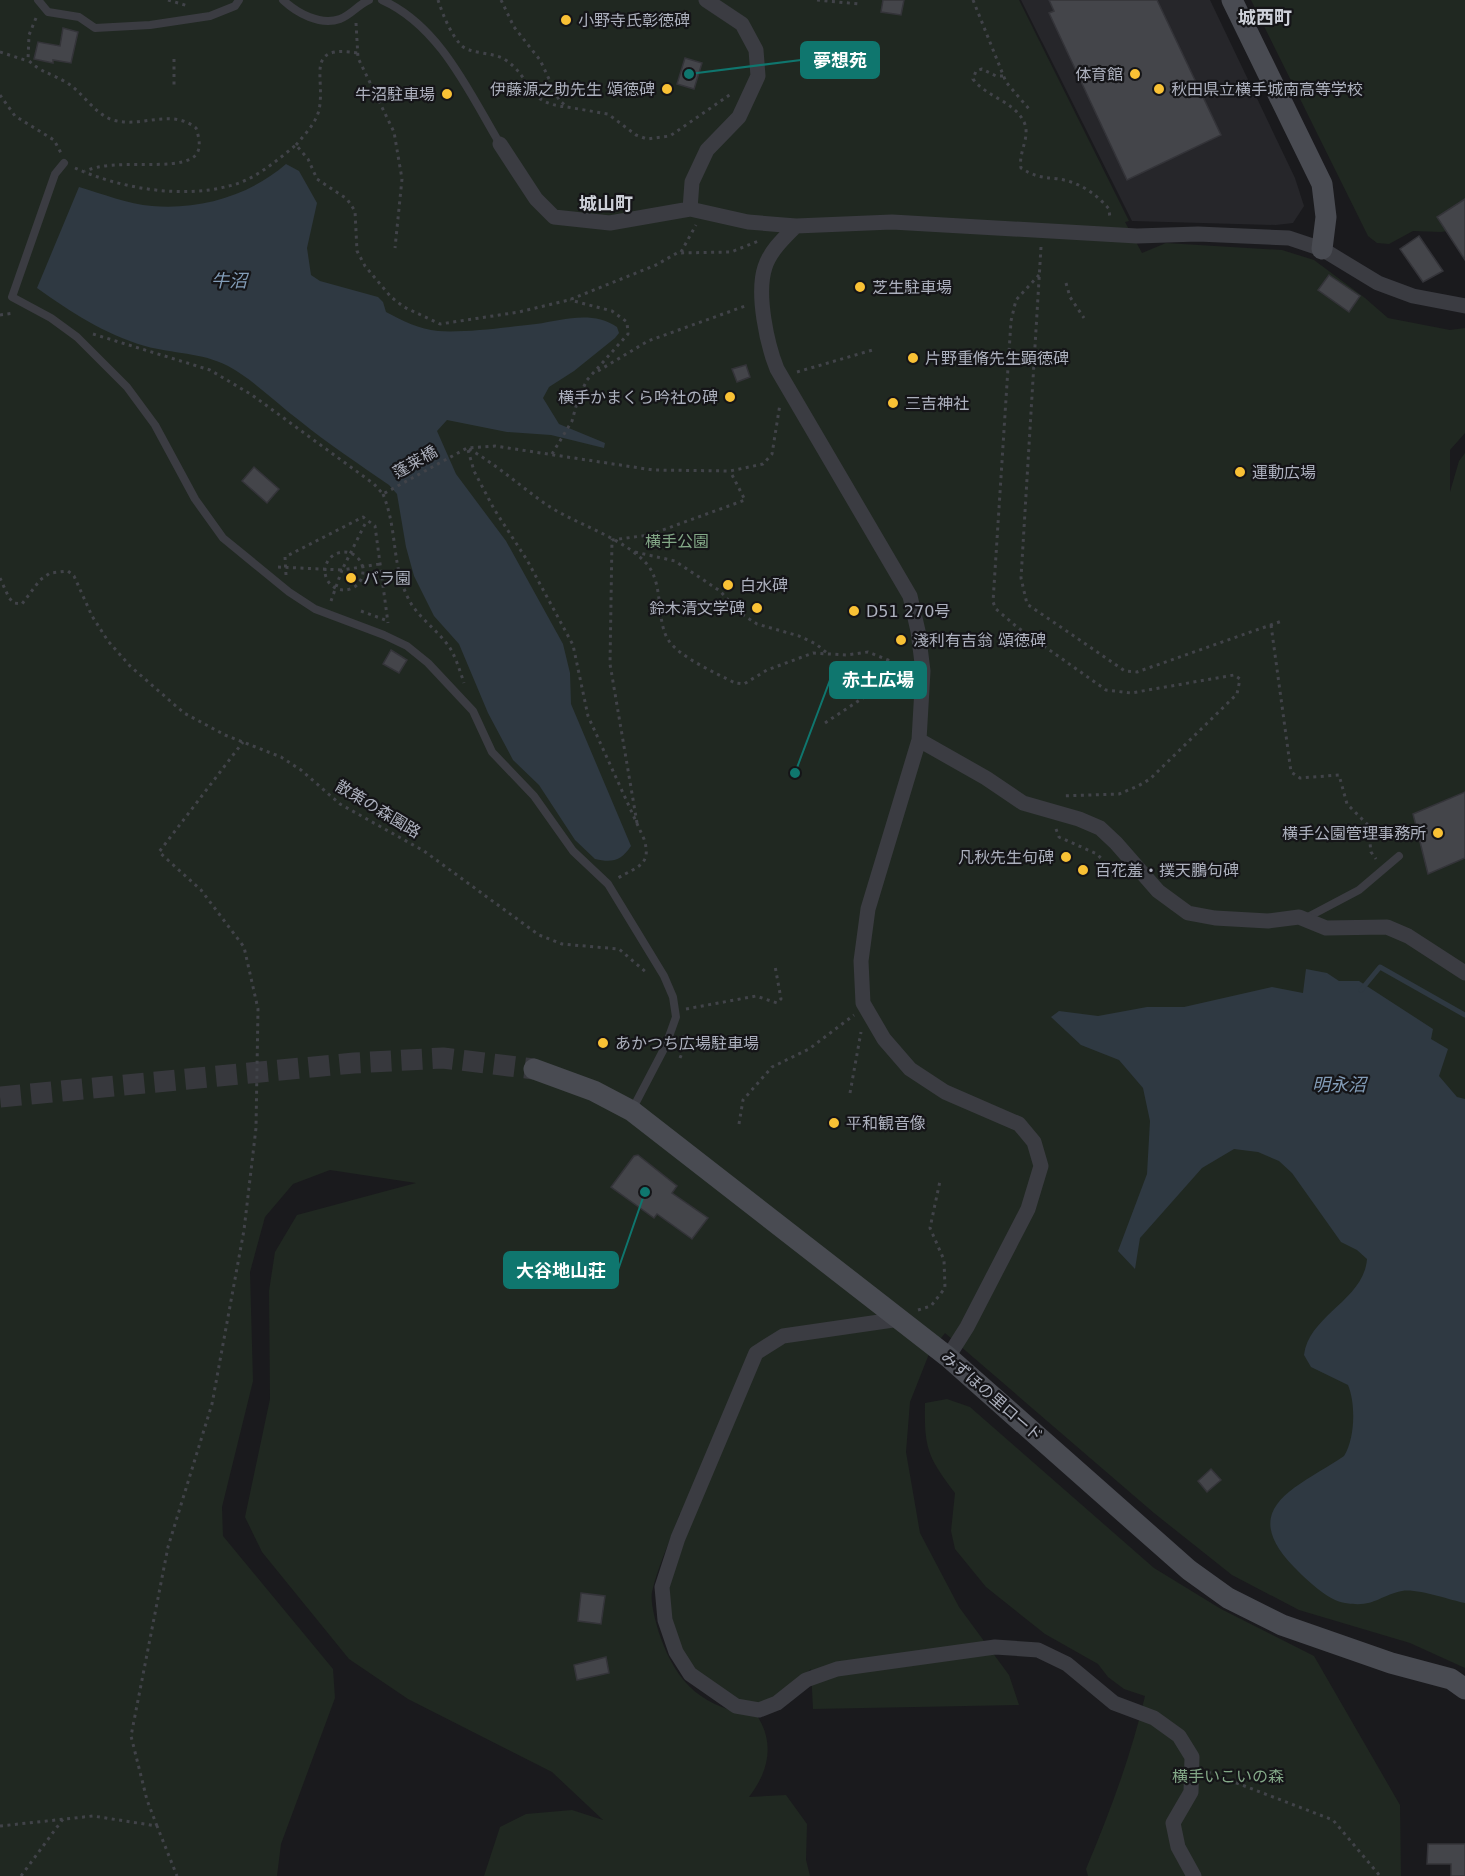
<svg xmlns="http://www.w3.org/2000/svg" width="1465" height="1876" font-family="'DejaVu Sans','Noto Sans JP',sans-serif">
<style>
.built{fill:#26262a}
.green{fill:#202821}
.water{fill:#2f3942}
.lines{fill:none;stroke-linecap:round;stroke-linejoin:round}
.stream{stroke:#2f3942;stroke-width:5}
.building{fill:#44454a;stroke:#343439;stroke-width:1.5}
.secondary-tunnel{stroke:#37383d;stroke-width:21;stroke-dasharray:21 10;stroke-linecap:butt}
.path{stroke:#414349;stroke-width:3;stroke-dasharray:3 4.5;stroke-linecap:butt}
.lane{stroke:#3b3c42;stroke-width:8}
.street{stroke:#3b3c42;stroke-width:15}
.secondary{stroke:#494b52;stroke-width:21}
.poi-dot{fill:#f9c135;stroke:#151518;stroke-width:2}
.labels{text-anchor:middle;dominant-baseline:central;stroke-width:4.5;stroke-linejoin:round;paint-order:stroke}
.poi-label{font-size:16px;fill:#acb0bd;stroke:#151518;text-anchor:start}
.street-label{font-size:16px;fill:#acb0bd;stroke:#151518}
.park-label{font-size:16px;fill:#83a887;stroke:#151518}
.neighbourhood-label{font-size:18px;font-weight:bold;fill:#cdd0d8;stroke:#151518}
.water-label{font-size:18px;font-style:italic;fill:#839db8;stroke:#151518}
.leader{fill:none;stroke:#0f766e;stroke-width:2}
.callout-dot{fill:#0f766e;stroke:#151518;stroke-width:2}
.callout{fill:#0f766e;stroke:#0f766e;stroke-width:2}
.callout-label{font-size:18px;text-anchor:middle;font-weight:bold;fill:#fff}
</style>
<rect width="100%" height="100%" fill="#1a1a1d"/>
<!-- built -->
<path class="built" d="M1021,0H1210L1295,178L1304,206L1293,223L1276,225L1132,221Z"/>
<!-- green -->
<path class="green" d="M0,0H1019L1129,221L1125,222L1142,253L1166,243L1282,250L1314,260L1365,298L1388,318L1450,330L1465,328V433L1450,450V492L1459,461L1465,453V1668L1410,1643L1299,1610L1232,1575L1154,1513L945,1333L929,1354L910,1402L906,1452L920,1533L959,1607L1009,1675L1019,1705L813,1709L811,1669L778,1697L759,1706L737,1702L693,1671L681,1650L670,1618L668,1587L691,1523L680,1513C671,1539 658,1566 652,1592C650,1603 656,1622 659,1633C677,1686 703,1707 758,1717C775,1745 768,1772 749,1797L786,1795L807,1824L806,1860L810,1876H484L500,1827L526,1814L572,1810L603,1820L552,1772L408,1699L349,1659L262,1552L245,1517L270,1399L269,1291L275,1252L297,1215L416,1183L330,1170L293,1184L265,1217L250,1272L253,1381L222,1507L223,1536L333,1669L335,1698L281,1844L277,1876H0Z
M1251,0H1465V228L1441,232L1413,231L1389,244L1377,243L1368,236Z
M947,1399L970,1407L1154,1568L1221,1609L1314,1656L1400,1805L1401,1876H1088L1086,1869C1110,1812 1131,1756 1145,1696L1124,1689L1108,1677L1098,1664L1045,1634L986,1587L955,1549L951,1531L955,1493C928,1457 924,1449 925,1403Z"/>
<!-- water -->
<path class="water" d="M286,164L299,171L317,203L307,248L311,275L320,281L378,297L383,302L386,312C403,321 419,329 438,331C465,333 508,327 536,324C563,320 592,310 617,327L619,333L615,338L574,371L549,387L543,398L559,424L605,443L604,448L551,435L507,432L447,420L437,431L456,474L506,541L563,644L570,673L571,704L631,846C621,861 612,863 595,859L575,840L539,785L513,760L488,713L459,644L434,616L414,576L406,547L397,494L389,485C359,464 328,444 300,421C275,402 255,381 228,366C201,352 173,354 145,346C104,334 71,312 37,288L79,187C103,194 128,204 152,206C200,210 249,196 286,164Z
M1306,969L1327,973L1339,981H1359L1433,1029L1431,1039L1448,1049L1439,1076L1457,1097L1465,1099V1603C1450,1600 1416,1588 1402,1591C1378,1596 1374,1608 1345,1603C1327,1600 1307,1580 1294,1567C1236,1507 1297,1488 1344,1456C1355,1439 1356,1404 1348,1385L1311,1367L1304,1355C1309,1315 1364,1300 1367,1259L1357,1250L1341,1242L1292,1173L1279,1161L1258,1152L1234,1149L1202,1168L1140,1238L1135,1269L1118,1251L1147,1174L1150,1121L1143,1088L1119,1060L1081,1045L1051,1017L1059,1011L1098,1016L1147,1007H1184L1272,987L1303,993Z"/>
<g class="lines">
<!-- stream -->
<path class="stream" d="M1361,990L1380,967L1465,1015"/>
</g>
<!-- building -->
<path class="building" d="M883,0H904L901,15L881,12Z
M1049,0H1157L1221,135L1127,180L1049,13L1054,11Z
M63,28L78,32L71,63L53,60V63L34,59L38,42L60,46Z
M685,58L702,63L694,89L677,84Z
M1465,199V260L1437,217Z
M1419,236L1443,271L1423,282L1400,249Z
M1329,275L1360,296L1349,312L1318,290Z
M746,365L750,377L737,382L732,369Z
M254,467L279,489L267,503L242,481Z
M391,650L407,660L399,673L383,664Z
M1465,792V858L1428,874L1413,814Z
M638,1155L677,1186L672,1193L708,1218L692,1239L657,1214L654,1218L611,1187L634,1156Z
M1211,1469L1221,1480L1207,1492L1198,1481Z
M581,1593L605,1596L601,1624L578,1621Z
M606,1657L609,1673L577,1680L574,1665Z
M1428,1844H1465V1876H1451V1864H1427Z"/>
<g class="lines">
<!-- secondary-tunnel -->
<path class="secondary-tunnel" d="M0,1097L354,1063L443,1058L534,1069"/>
<!-- path -->
<path class="path" d="M168,0L188,6
M438,0C443,15 450,33 461,45C469,54 492,52 504,59C534,78 523,103 567,107
M501,0L514,27L540,60L559,100L567,107L608,114L636,135L647,139L670,136L731,94
M817,0L859,4
M973,0L1006,82L1029,109
M36,18L29,35L28,60C42,73 48,72 64,81C81,90 92,111 110,119C139,130 170,107 196,128C199,137 203,152 192,158C172,171 115,158 85,171
M356,23L358,58L394,132L402,179L395,248
M0,52L28,61
M174,59V87
M1003,76H996L982,69L976,71L973,79C986,97 1014,101 1024,122C1031,137 1018,152 1021,168C1043,182 1050,175 1071,182C1086,187 1099,197 1109,209L1110,219
M0,95L15,116L54,140L61,153
M296,145C305,134 316,123 319,110C326,77 303,44 358,53
M75,168C119,188 181,199 229,186C255,180 276,161 296,145L308,159L317,179L347,199L355,211L357,251L365,266L391,297L404,307L440,324L519,312L569,300L656,265L677,253L731,252L761,240
M1041,247L1021,578L1027,604L1125,671L1137,672L1282,621
M681,252L696,225
M1039,275L1016,300L1011,321L993,602L996,609L1017,627L1106,690L1131,693L1234,675L1240,679L1237,694L1150,779L1138,786L1119,794L1062,796
M1066,283L1070,297L1084,318
M0,315L14,313
M93,334L210,370L252,395L374,484L383,494L467,448L495,446L653,470L730,471L763,464L772,454L780,404
M598,371L648,341L748,305
M797,372L876,349
M469,449C497,465 520,486 547,505C579,526 620,536 646,563C665,584 655,621 669,641C681,658 716,673 735,683L744,684L767,670L813,653L846,655L868,652L888,660L899,674
M468,450L474,471L494,509L527,560L573,645L588,716L644,839C652,865 638,866 618,878
M552,454L572,421L578,399L587,380L628,334L627,322L612,311L570,300
M383,494C398,531 391,563 408,598C417,617 438,630 450,648C456,658 460,671 464,683
M325 571a19 19 0 1 1 38 0a19 19 0 1 1-38 0Z
M635,552L675,561L720,591L740,613L757,624L799,636L816,644L827,653
M278,567L342,570L367,520
M286,575L285,557L363,517L375,526L388,623
M0,578L9,598L14,603L22,604L40,580L50,573L68,571L74,576L92,616L108,641L130,666L184,713L225,735L281,757L301,770L340,804L424,851L539,935L562,944L619,949L647,973
M331,601L342,570L380,564
M361,611L388,621
M1271,625L1291,772L1300,778L1339,775L1347,804L1368,825L1371,852L1376,859
M825,723L899,674L907,673
M637,823L610,664L612,540L649,535L745,500L730,471
M1056,829L1059,837L1097,854L1113,871
M686,1009L756,996L777,1003L781,999L775,966
M680,1058L687,1041L681,1035
M850,1093L861,1032
M739,1124L743,1100L772,1067L809,1049L854,1015
M918,1310L931,1306L945,1288L944,1260L930,1228L940,1181
M1208,1772L1333,1820L1380,1876
M0,1826L93,1816L157,1826L177,1876
M157,1826L147,1800L131,1736L168,1547L212,1404L244,1230L256,1128L258,1009L244,947L201,890L159,852L243,742
M21,1876L63,1819"/>
<!-- lane -->
<path class="lane" d="M38,0L48,12L79,17L95,28L150,25L210,16L235,6L239,0
M283,0C297,13 320,26 340,19C351,15 359,4 369,0
M382,0C440,26 469,92 500,144
M64,163L55,174L12,297L51,318L77,337L127,387L155,425L195,499L223,538L289,592L315,609L384,635L407,646L428,663L473,711L492,752L534,796L573,851L608,884L664,976L673,997L676,1017L666,1045L632,1110
M1306,918L1359,890L1399,856"/>
<!-- street -->
<path class="street" d="M500,144L536,199L554,217L610,223L690,209L748,222L796,226L892,222L1137,236L1198,234L1289,238L1322,249L1378,283L1413,296L1465,306
M690,209L692,182L707,150L739,117L758,76L756,50L742,24L706,0
M796,226C784,238 770,251 765,267C756,294 767,344 777,369L910,596L918,631L923,671L919,740L868,909L861,961L863,1003L884,1039L910,1069L945,1092L1019,1124L1034,1142L1041,1166L1028,1209L967,1327L948,1357
M919,740L986,778L1023,803L1079,819L1100,828L1116,843L1158,891L1188,913L1215,918L1268,921L1299,917L1326,928L1387,927L1408,936L1465,973
M900,1319L783,1336L756,1353L678,1538L662,1587L665,1620L676,1652L690,1674L736,1706L759,1710L777,1703L806,1680L837,1669L995,1647L1038,1650L1067,1664L1114,1703L1154,1718L1179,1736L1192,1757L1191,1792L1173,1823L1178,1847L1194,1876"/>
<!-- secondary -->
<path class="secondary" d="M1232,0L1322,184L1326,217L1322,249
M534,1069L594,1091L632,1111L948,1357L1189,1570L1228,1598L1282,1625L1391,1663L1451,1679L1465,1689"/>
</g>
<!-- markers -->
<g class="poi-dot">
<circle cx="566" cy="20" r="6"/>
<circle cx="1135" cy="74" r="6"/>
<circle cx="667" cy="89" r="6"/>
<circle cx="1159" cy="89" r="6"/>
<circle cx="447" cy="94" r="6"/>
<circle cx="860" cy="287" r="6"/>
<circle cx="913" cy="358" r="6"/>
<circle cx="730" cy="397" r="6"/>
<circle cx="893" cy="403" r="6"/>
<circle cx="1240" cy="472" r="6"/>
<circle cx="351" cy="578" r="6"/>
<circle cx="728" cy="585" r="6"/>
<circle cx="757" cy="608" r="6"/>
<circle cx="854" cy="611" r="6"/>
<circle cx="901" cy="640" r="6"/>
<circle cx="1438" cy="833" r="6"/>
<circle cx="1066" cy="857" r="6"/>
<circle cx="1083" cy="870" r="6"/>
<circle cx="603" cy="1043" r="6"/>
<circle cx="834" cy="1123" r="6"/>
</g>
<g class="labels">
<!-- poi labels -->
<g class="poi-label">
<text x="578" y="20">小野寺氏彰徳碑</text>
<text x="1123" y="74" text-anchor="end">体育館</text>
<text x="655" y="89" text-anchor="end">伊藤源之助先生 頌徳碑</text>
<text x="1171" y="89">秋田県立横手城南高等学校</text>
<text x="435" y="94" text-anchor="end">牛沼駐車場</text>
<text x="872" y="287">芝生駐車場</text>
<text x="925" y="358">片野重脩先生顕徳碑</text>
<text x="718" y="397" text-anchor="end">横手かまくら吟社の碑</text>
<text x="905" y="403">三吉神社</text>
<text x="1252" y="472">運動広場</text>
<text x="363" y="578">バラ園</text>
<text x="740" y="585">白水碑</text>
<text x="745" y="608" text-anchor="end">鈴木清文学碑</text>
<text x="866" y="611">D51 270号</text>
<text x="913" y="640">淺利有吉翁 頌徳碑</text>
<text x="1426" y="833" text-anchor="end">横手公園管理事務所</text>
<text x="1054" y="857" text-anchor="end">凡秋先生句碑</text>
<text x="1095" y="870">百花羞・撲天鵬句碑</text>
<text x="615" y="1043">あかつち広場駐車場</text>
<text x="846" y="1123">平和観音像</text>
</g>
<!-- street labels -->
<g class="street-label">
<text transform="translate(415 462) rotate(-30)">蓬莱橋</text>
<text transform="translate(378 809) rotate(31)">散策の森園路</text>
<text transform="translate(992 1396) rotate(41)">みずほの里ロード</text>
</g>
<!-- park labels -->
<g class="park-label">
<text x="677" y="541">横手公園</text>
<text x="1228" y="1776">横手いこいの森</text>
</g>
<!-- neighbourhood labels -->
<g class="neighbourhood-label">
<text x="1265" y="17">城西町</text>
<text x="606" y="203">城山町</text>
</g>
<!-- water labels -->
<g class="water-label">
<text x="229" y="280">牛沼</text>
<text x="1339" y="1084">明永沼</text>
</g>
</g>
<!-- callouts -->
<path class="leader" d="M689 74L801 60M795 773L830 680M645 1192L618 1270"/>
<g class="callout-dot">
<circle cx="689" cy="74" r="6"/>
<circle cx="795" cy="773" r="6"/>
<circle cx="645" cy="1192" r="6"/>
</g>
<g class="callout">
<rect x="801" y="42" width="78" height="36" rx="6"/>
<rect x="830" y="662" width="96" height="36" rx="6"/>
<rect x="504" y="1252" width="114" height="36" rx="6"/>
</g>
<g class="callout-label">
<text x="840" y="67">夢想苑</text>
<text x="878" y="686">赤土広場</text>
<text x="561" y="1277">大谷地山荘</text>
</g>
</svg>
